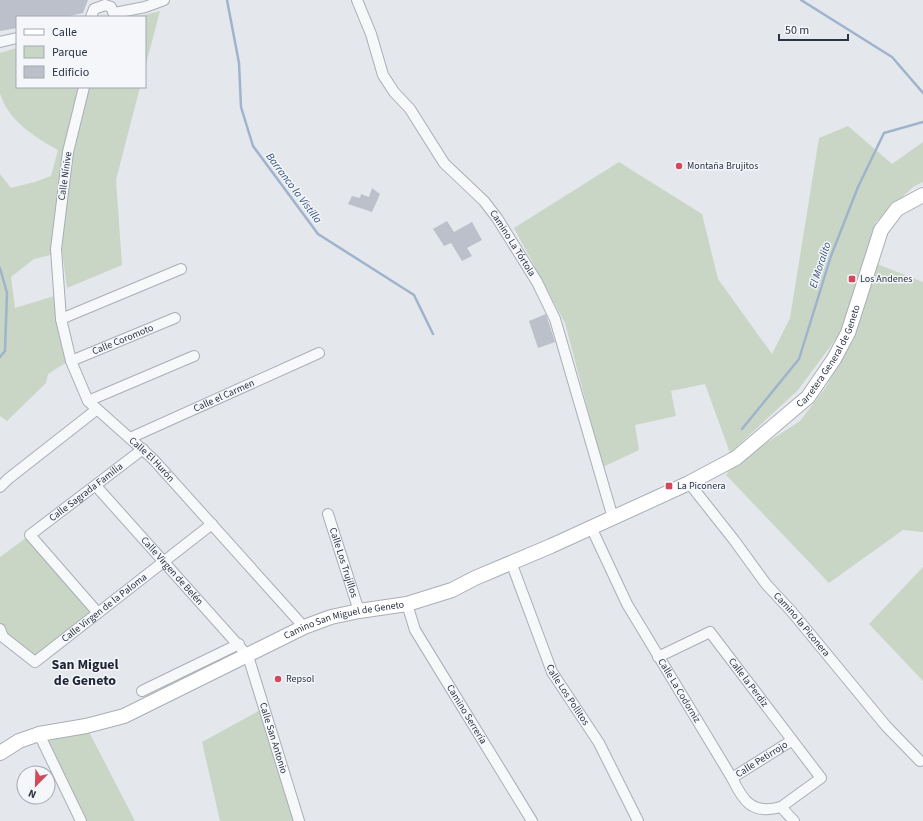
<svg xmlns="http://www.w3.org/2000/svg" width="923" height="821" font-family="'Source Sans 3',sans-serif">
<style>
.green{fill:#c9d6c5}
.lines{fill:none;stroke-linecap:round;stroke-linejoin:round}
.stream{stroke:#9fb4cc;stroke-width:2.5}
.building{fill:#bbc0ca}
.minor-casing{stroke:#a9aeb7;stroke-width:12}
.secondary-casing{stroke:#a9aeb7;stroke-width:16}
.minor{stroke:#f7f8fa;stroke-width:10}
.secondary{stroke:#fff;stroke-width:14}
.poi-dot{fill:#d1495b;stroke:#f4f6f9;stroke-width:1.5}
.labels{text-anchor:middle;dominant-baseline:central;stroke-width:3;stroke-linejoin:round;paint-order:stroke}
.poi-label{font-size:10px;fill:#2b3445;stroke:#f4f6f9;text-anchor:start}
.street-label{font-size:10px;fill:#2b3445;stroke:#f4f6f9}
.water-label{font-size:11px;font-style:italic;fill:#34527a;stroke:#f4f6f9}
.district-label{font-size:14px;font-weight:bold;fill:#1d2536;stroke:#f4f6f9}
</style>
<rect width="100%" height="100%" fill="#e4e7ec"/>
<!-- green -->
<path class="green" d="M160,11L145,68V17H137Z
M17,48V87H140L116,180L122,265L67,288L62,252L34,259L11,277L15,308L54,296L67,362L48,374L46,383L7,421L0,416V174L11,188L35,182L51,176L58,150C36,138 7,120 0,93C0,81 0,65 0,53Z
M848,126L892,164L923,142V182L913,187L876,222L844,328L798,390L730,453L705,384L671,391L676,416L635,425L639,450L603,467L565,323L514,228L619,162L702,214L718,279L772,354L790,318L819,138Z
M877,264L923,282V532L903,530L829,583L726,475L734,464L800,421L826,387L855,334Z
M30,535L98,613L35,662L0,629V557Z
M923,567V681L869,624Z
M264,708L298,821H220L202,742Z
M86,726L135,821H79L36,735Z"/>
<g class="lines">
<!-- stream -->
<path class="stream" d="M227,0L239,63L241,107L253,146L318,234L414,295L433,334
M801,0L892,57L923,93
M0,268L7,293L5,351L0,357
M742,429L799,359L831,256L858,187L884,133L923,122"/>
</g>
<!-- building -->
<path class="building" d="M0,0H88L83,13L65,17H17V28L0,31Z
M372,188L380,194L372,212L348,204L352,196L360,198L361,194L369,197Z
M447,221L454,232L472,222L482,240L467,248L472,256L462,261L451,243L444,246L433,229Z
M546,314L555,342L538,348L529,321Z"/>
<g class="lines">
<!-- minor casing -->
<g class="minor-casing">
<g id="minor">
<path id="s1" d="M357,0L371,34L383,75L394,92L410,109L444,163L484,201L497,218L537,282L555,319L613,518"/>
<path d="M115,13L145,7L164,0"/>
<path d="M91,17L94,9L105,5L111,7L115,17"/>
<path d="M0,42L17,38"/>
<path id="s2" d="M84,87L68,152L56,249L61,319L71,361L88,401L153,459L304,627"/>
<path d="M61,319L181,269"/>
<path id="s3" d="M71,361L175,318"/>
<path d="M88,401L194,356"/>
<path id="s4" d="M130,438L319,353"/>
<path id="s5" d="M689,483L734,540L766,584L792,612L886,726L920,761"/>
<path id="s6" d="M96,486L248,656L299,821"/>
<path d="M0,487L8,479L96,410"/>
<path id="s7" d="M328,514L359,611"/>
<path id="s8" d="M591,527L627,604L732,778C743,801 752,815 781,807L794,821"/>
<path id="s9" d="M511,562L552,672L599,743L638,821"/>
<path id="s10" d="M407,604L415,630L532,821"/>
<path id="s11" d="M98,613L30,535L143,449"/>
<path id="s12" d="M0,629L3,637L35,662L212,524"/>
<path id="s13" d="M658,657L710,632L821,778L781,807"/>
<path d="M142,691L239,644"/>
<path d="M39,734L81,821"/>
<path id="s14" d="M732,778L791,741"/>
</g>
</g>
<!-- secondary casing -->
<g class="secondary-casing">
<g id="secondary">
<path id="s15" d="M0,753L19,741L39,734L86,726L124,716L304,627L331,617L359,611L407,604L452,590L475,578L551,546L689,483L736,458L808,397L834,359L848,333L881,230L897,209L923,195"/>
</g>
</g>
<!-- minor -->
<use href="#minor" class="minor"/>
<!-- secondary -->
<use href="#secondary" class="secondary"/>
</g>
<!-- markers -->
<g class="poi-dot">
<circle cx="679" cy="166" r="4"/>
<rect x="848" y="275" width="8" height="8" rx="2"/>
<rect x="665" y="482" width="8" height="8" rx="2"/>
<circle cx="278" cy="679" r="4"/>
</g>
<g class="labels">
<!-- poi labels -->
<g class="poi-label">
<text x="687" y="166">Montaña Brujitos</text>
<text x="860" y="279">Los Andenes</text>
<text x="677" y="486">La Piconera</text>
<text x="286" y="679">Repsol</text>
</g>
<!-- street labels -->
<g class="street-label">
<text transform="translate(65 176) rotate(-82)">Calle Nínive</text>
<text stroke="none"><textPath href="#s1" startOffset="293">Camino La Tórtola</textPath></text>
<text stroke="none"><textPath href="#s3" startOffset="56">Calle Coromoto</textPath></text>
<text stroke="none"><textPath href="#s15" startOffset="938">Carretera General de Geneto</textPath></text>
<text stroke="none"><textPath href="#s4" startOffset="103">Calle el Carmen</textPath></text>
<text stroke="none"><textPath href="#s2" startOffset="408">Calle El Hurón</textPath></text>
<text stroke="none"><textPath href="#s11" startOffset="174">Calle Sagrada Familia</textPath></text>
<text stroke="none"><textPath href="#s7" startOffset="51">Calle Los Trujillos</textPath></text>
<text stroke="none"><textPath href="#s6" startOffset="114">Calle Virgen de Belén</textPath></text>
<text stroke="none"><textPath href="#s12" startOffset="137">Calle Virgen de la Paloma</textPath></text>
<text stroke="none"><textPath href="#s15" startOffset="372">Camino San Miguel de Geneto</textPath></text>
<text stroke="none"><textPath href="#s5" startOffset="181">Camino la Piconera</textPath></text>
<text stroke="none"><textPath href="#s13" startOffset="121">Calle la Perdiz</textPath></text>
<text stroke="none"><textPath href="#s8" startOffset="186">Calle La Codorniz</textPath></text>
<text stroke="none"><textPath href="#s9" startOffset="145">Calle Los Pollitos</textPath></text>
<text stroke="none"><textPath href="#s10" startOffset="126">Camino Serrería</textPath></text>
<text stroke="none"><textPath href="#s6" startOffset="314">Calle San Antonio</textPath></text>
<text stroke="none"><textPath href="#s14" startOffset="35">Calle Petirrojo</textPath></text>
</g>
<!-- water labels -->
<g class="water-label">
<text transform="translate(294 188) rotate(53)">Barranco la Vistilla</text>
<text transform="translate(820 265) rotate(-72)">El Moralito</text>
</g>
<!-- district labels -->
<g class="district-label">
<text x="85" y="665">San Miguel<tspan x="85" dy="16">de Geneto</tspan></text>
</g>
</g>
<!-- legend -->
<rect x="16" y="16" width="130" height="72" fill="#f4f6f9" stroke="#a4a8b1"/>
<rect x="24" y="29" width="20" height="6" fill="#ffffff" stroke="#a4a8b1"/>
<text x="52" y="36" font-size="12" fill="#2b3445">Calle</text>
<rect x="24" y="46" width="20" height="12" fill="#c9d6c5" stroke="#a4a8b1"/>
<text x="52" y="56" font-size="12" fill="#2b3445">Parque</text>
<rect x="24" y="66" width="20" height="12" fill="#bbc0ca" stroke="#a4a8b1"/>
<text x="52" y="76" font-size="12" fill="#2b3445">Edificio</text>
<!-- north arrow -->
<g transform="translate(36 785) rotate(203)"><circle r="19" fill="#f4f6f9" stroke="#a4a8b1"/>
<path d="M0-3L7 15L0 10L-7 15Z" fill="#d1495b"/>
<text y="-6" font-size="11" font-weight="bold" text-anchor="middle" fill="#2b3445">N</text>
</g>
<!-- scale -->
<path d="M779 34v6h69v-6" fill="none" stroke="#2b3445" stroke-width="2"/>
<text x="785" y="34" font-size="12" fill="#2b3445" stroke="#f4f6f9" stroke-width="3" paint-order="stroke">50 m</text>
</svg>
